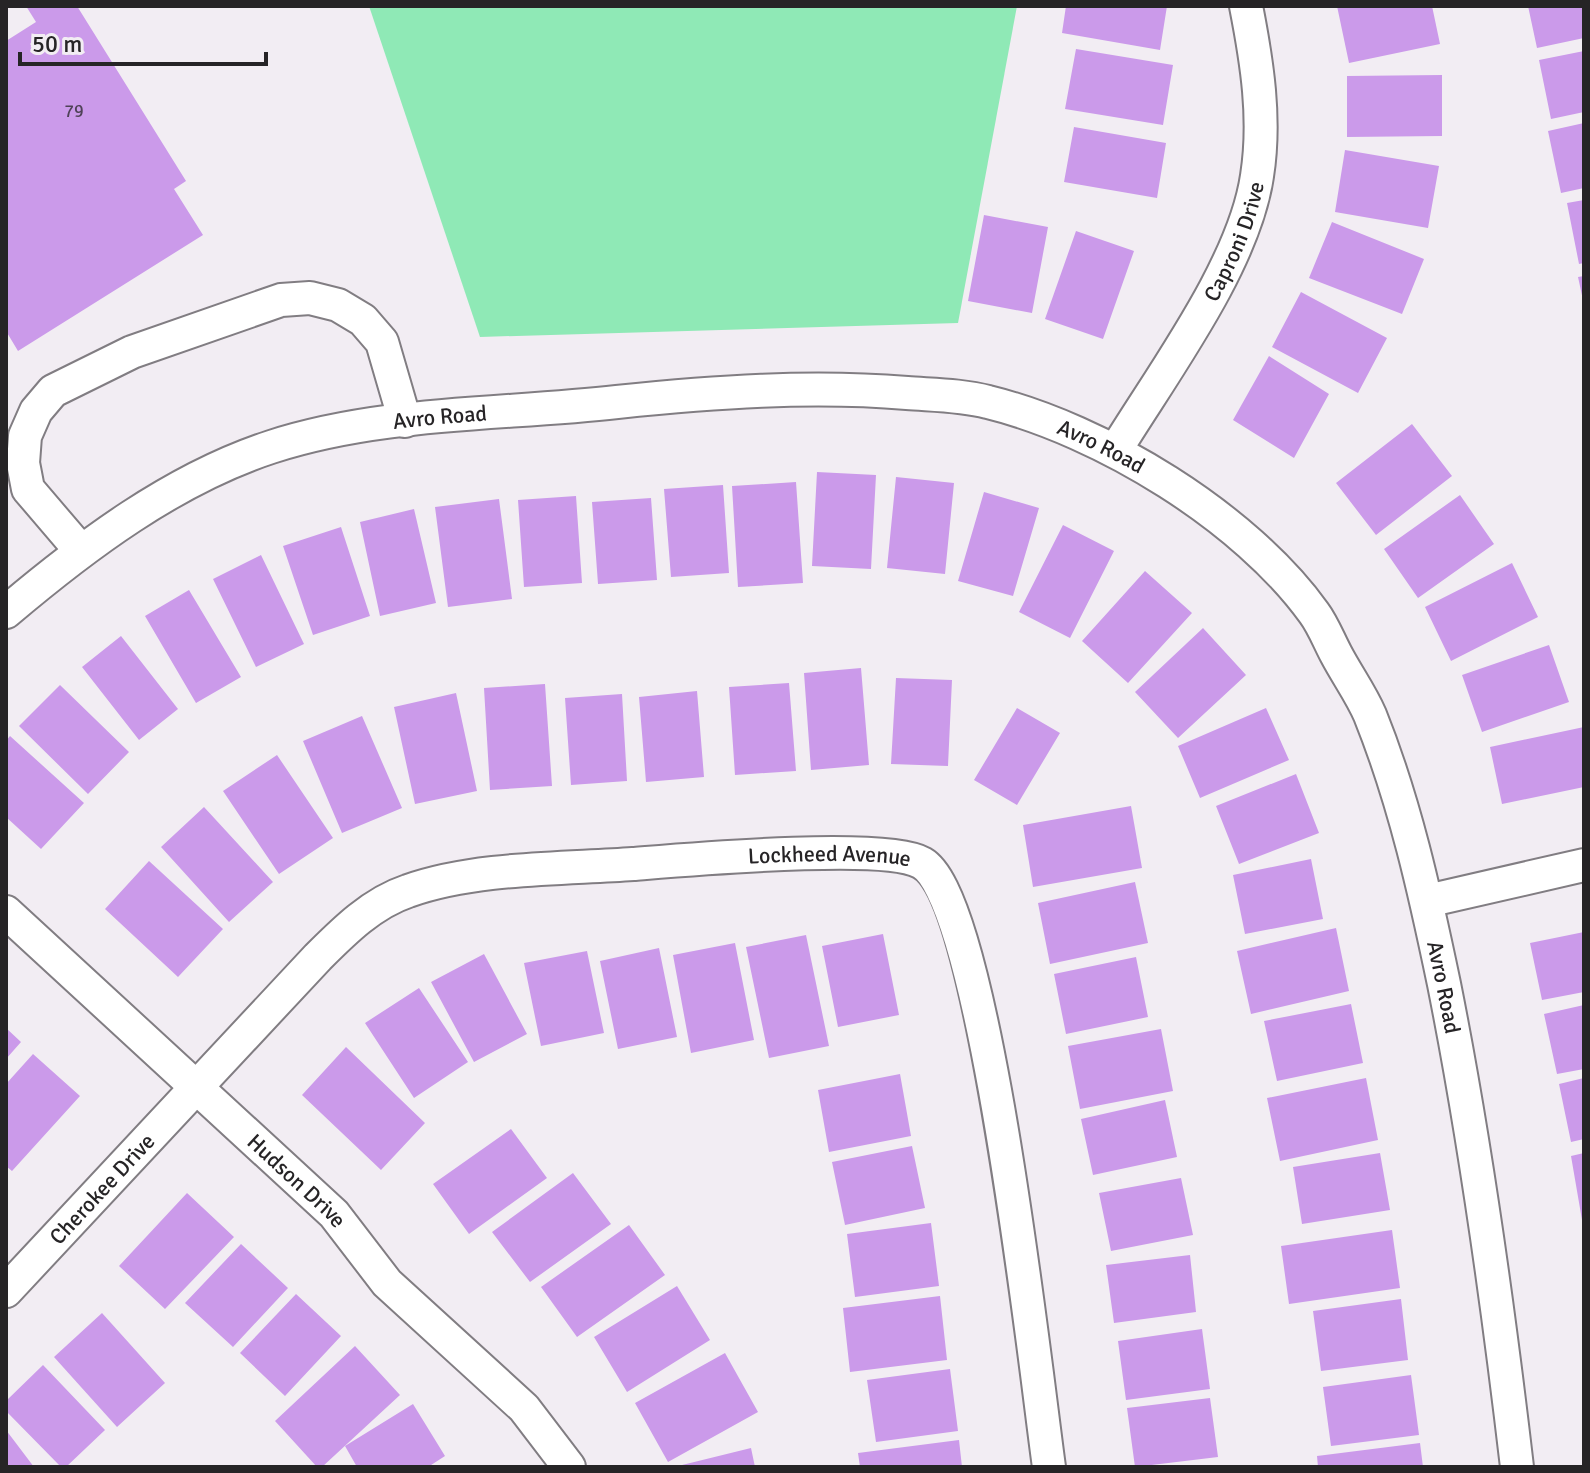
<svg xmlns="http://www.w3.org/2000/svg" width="1590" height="1473" font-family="Signika,sans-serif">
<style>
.green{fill:#8fe9b6}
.building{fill:#cb9aea}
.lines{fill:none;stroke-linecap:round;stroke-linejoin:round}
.minor-casing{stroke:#817d82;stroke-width:36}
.minor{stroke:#fff;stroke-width:32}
.labels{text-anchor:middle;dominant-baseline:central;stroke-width:8;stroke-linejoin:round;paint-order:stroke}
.number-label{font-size:18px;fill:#4f4257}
.street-label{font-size:22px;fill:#262426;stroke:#f2edf3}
</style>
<rect width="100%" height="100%" fill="#f2edf3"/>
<!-- green -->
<path class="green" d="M369,6H1017L958,323L480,337Z"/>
<!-- building -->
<path class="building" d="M26,6H77L186,181L174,189L203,235L18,351L6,331V41L36,22Z
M1066,6H1167L1160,50L1062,33Z
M1337,6H1432L1440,44L1349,63Z
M1528,6H1584V38L1537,48Z
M1076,49L1173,65L1163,125L1065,109Z
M1584,51V112L1551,119L1539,60Z
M1442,75V136L1347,137V76Z
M1584,123V188L1561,193L1548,131Z
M1074,127L1166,143L1157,198L1064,182Z
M1345,150L1439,166L1428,228L1335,212Z
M1584,200V263L1579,264L1567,203Z
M984,215L1048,227L1032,313L968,301Z
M1332,222L1424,259L1402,314L1309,278Z
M1076,231L1134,251L1103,339L1045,319Z
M1584,276V300H1583L1578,277Z
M1301,292L1387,338L1358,393L1272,347Z
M1269,356L1329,394L1294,458L1233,420Z
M1412,424L1452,476L1376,535L1336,483Z
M817,472L876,475L871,569L812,566Z
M896,477L954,483L945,574L887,568Z
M796,482L803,583L738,587L732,486Z
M723,485L729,573L671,577L664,489Z
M984,492L1039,508L1013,596L958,581Z
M1460,495L1494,544L1418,598L1384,549Z
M576,496L582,583L524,587L518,500Z
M651,498L657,580L598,584L592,502Z
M499,499L512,599L448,607L435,507Z
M414,509L436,603L380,616L360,522Z
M1063,525L1114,551L1070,638L1019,612Z
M341,527L370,616L313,635L283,546Z
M261,555L304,644L256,667L213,579Z
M1512,563L1538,617L1451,661L1425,607Z
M1145,571L1192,613L1128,683L1082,641Z
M189,590L241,677L196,703L145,616Z
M1203,628L1246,675L1178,738L1135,692Z
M121,636L178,709L139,740L82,667Z
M1549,645L1569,702L1482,732L1462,675Z
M861,668L869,765L811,770L804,673Z
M896,678L952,680L948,766L891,764Z
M789,683L796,771L735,775L729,687Z
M545,684L552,786L490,790L484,688Z
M60,685L129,752L88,794L19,726Z
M697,691L704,777L646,782L639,697Z
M456,693L477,791L415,804L394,707Z
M622,694L627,781L571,785L565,698Z
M1017,708L1060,733L1017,805L974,780Z
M1266,708L1289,760L1200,798L1178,746Z
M362,716L402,808L342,833L303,741Z
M1584,727V787L1502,804L1490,747Z
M10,736L84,803L41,849L6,817V741Z
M277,755L333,838L279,874L223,791Z
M1296,774L1319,833L1239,864L1216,806Z
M1131,806L1142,868L1033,887L1023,825Z
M204,807L273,882L229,922L161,847Z
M1311,859L1323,919L1245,934L1233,875Z
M149,861L223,929L178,977L105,909Z
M1135,882L1148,943L1050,964L1038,903Z
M1336,928L1349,991L1251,1014L1237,951Z
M1584,932V992L1542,1000L1530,943Z
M883,934L899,1015L838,1027L822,946Z
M806,935L829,1046L769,1058L746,947Z
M735,943L754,1040L691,1053L673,955Z
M659,948L677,1037L618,1049L600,961Z
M587,951L604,1033L541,1046L524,963Z
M484,954L527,1034L474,1062L431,982Z
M1136,957L1148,1017L1066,1034L1054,974Z
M419,988L468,1062L414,1098L365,1023Z
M1351,1004L1363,1063L1277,1081L1264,1021Z
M1584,1005V1069L1557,1074L1544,1014Z
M6,1028L21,1042L6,1059Z
M1161,1029L1173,1091L1080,1109L1068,1046Z
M346,1047L425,1123L381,1170L302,1095Z
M33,1054L80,1096L12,1171L6,1166V1084Z
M900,1074L911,1136L829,1152L818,1090Z
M1366,1078L1378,1140L1280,1161L1267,1098Z
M1584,1078V1139L1571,1142L1559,1084Z
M1165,1100L1177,1157L1093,1175L1081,1119Z
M511,1129L547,1178L469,1234L433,1184Z
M912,1146L925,1208L845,1225L832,1162Z
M1380,1153L1390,1210L1302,1224L1293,1167Z
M1584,1153V1220H1582L1571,1156Z
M573,1173L611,1224L530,1282L492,1232Z
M1181,1178L1193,1235L1111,1251L1099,1193Z
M187,1193L234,1237L165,1309L119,1266Z
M931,1223L939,1286L855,1297L847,1234Z
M629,1225L665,1275L577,1337L541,1287Z
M1392,1230L1400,1288L1289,1304L1281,1246Z
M241,1244L288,1288L233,1347L185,1303Z
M1190,1255L1196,1312L1114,1323L1106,1265Z
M677,1286L710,1340L627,1392L594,1337Z
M296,1294L341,1336L285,1396L240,1353Z
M940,1296L947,1360L850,1372L843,1308Z
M1401,1299L1408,1360L1321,1371L1313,1311Z
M102,1313L165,1383L117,1427L54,1357Z
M1202,1329L1210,1389L1126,1400L1118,1341Z
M355,1346L400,1395L322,1467H317L275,1421Z
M725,1353L758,1412L668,1462L635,1403Z
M43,1365L105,1430L66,1467H61L6,1411V1401Z
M950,1369L958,1431L876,1442L867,1380Z
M1411,1375L1419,1435L1331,1446L1323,1387Z
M1210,1398L1218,1457L1135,1467L1127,1408Z
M413,1404L445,1456L428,1467H357L345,1446Z
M6,1430L34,1467H6Z
M959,1440L962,1467H860L858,1453Z
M1420,1443L1423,1467H1318L1317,1456Z
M751,1448L755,1467H678V1466Z"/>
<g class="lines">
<!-- minor casing -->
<g class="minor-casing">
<g id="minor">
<path id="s1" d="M1115,451C1162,374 1244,265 1257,176C1266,119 1257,62 1246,6"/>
<path d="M81,551L28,489L23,463L25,436L36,411L53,391L132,352L281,300L310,298L338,305L363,320L382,342L405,421"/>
<path id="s2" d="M6,612C84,546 173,479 271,447C382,411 502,415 617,402C713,392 810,385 907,393C933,395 962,395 988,402C1102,430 1245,517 1314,613C1323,625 1329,641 1336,654C1347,675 1361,694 1370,715C1405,802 1425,893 1444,984C1476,1144 1498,1305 1517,1467"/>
<path d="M1427,901L1584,865"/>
<path id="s3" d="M6,912L334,1214L387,1283L524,1408L569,1467"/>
<path id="s4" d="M6,1291L318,957C344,931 372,903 408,891C475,867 563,869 633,864C683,860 886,842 922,863C985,899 1036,1375 1049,1467"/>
</g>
</g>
<!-- minor -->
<use href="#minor" class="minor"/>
</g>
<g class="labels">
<!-- number labels -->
<g class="number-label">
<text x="74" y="111">79</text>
</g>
<!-- street labels -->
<g class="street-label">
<text stroke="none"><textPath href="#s1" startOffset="242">Caproni Drive</textPath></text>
<text stroke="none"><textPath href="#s2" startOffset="486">Avro Road</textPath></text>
<text stroke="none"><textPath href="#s2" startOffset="1158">Avro Road</textPath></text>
<text stroke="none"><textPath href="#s4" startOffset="994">Lockheed Avenue</textPath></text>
<text stroke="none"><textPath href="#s2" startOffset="1830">Avro Road</textPath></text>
<text stroke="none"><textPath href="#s3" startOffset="396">Hudson Drive</textPath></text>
<text stroke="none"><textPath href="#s4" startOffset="140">Cherokee Drive</textPath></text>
</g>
</g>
<!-- border -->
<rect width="1590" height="1473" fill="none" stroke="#262426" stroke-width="16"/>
<!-- scale -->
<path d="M20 52v12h246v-12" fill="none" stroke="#262426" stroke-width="4"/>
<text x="32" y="52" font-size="24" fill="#262426" stroke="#f2edf3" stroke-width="6" paint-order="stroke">50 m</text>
</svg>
